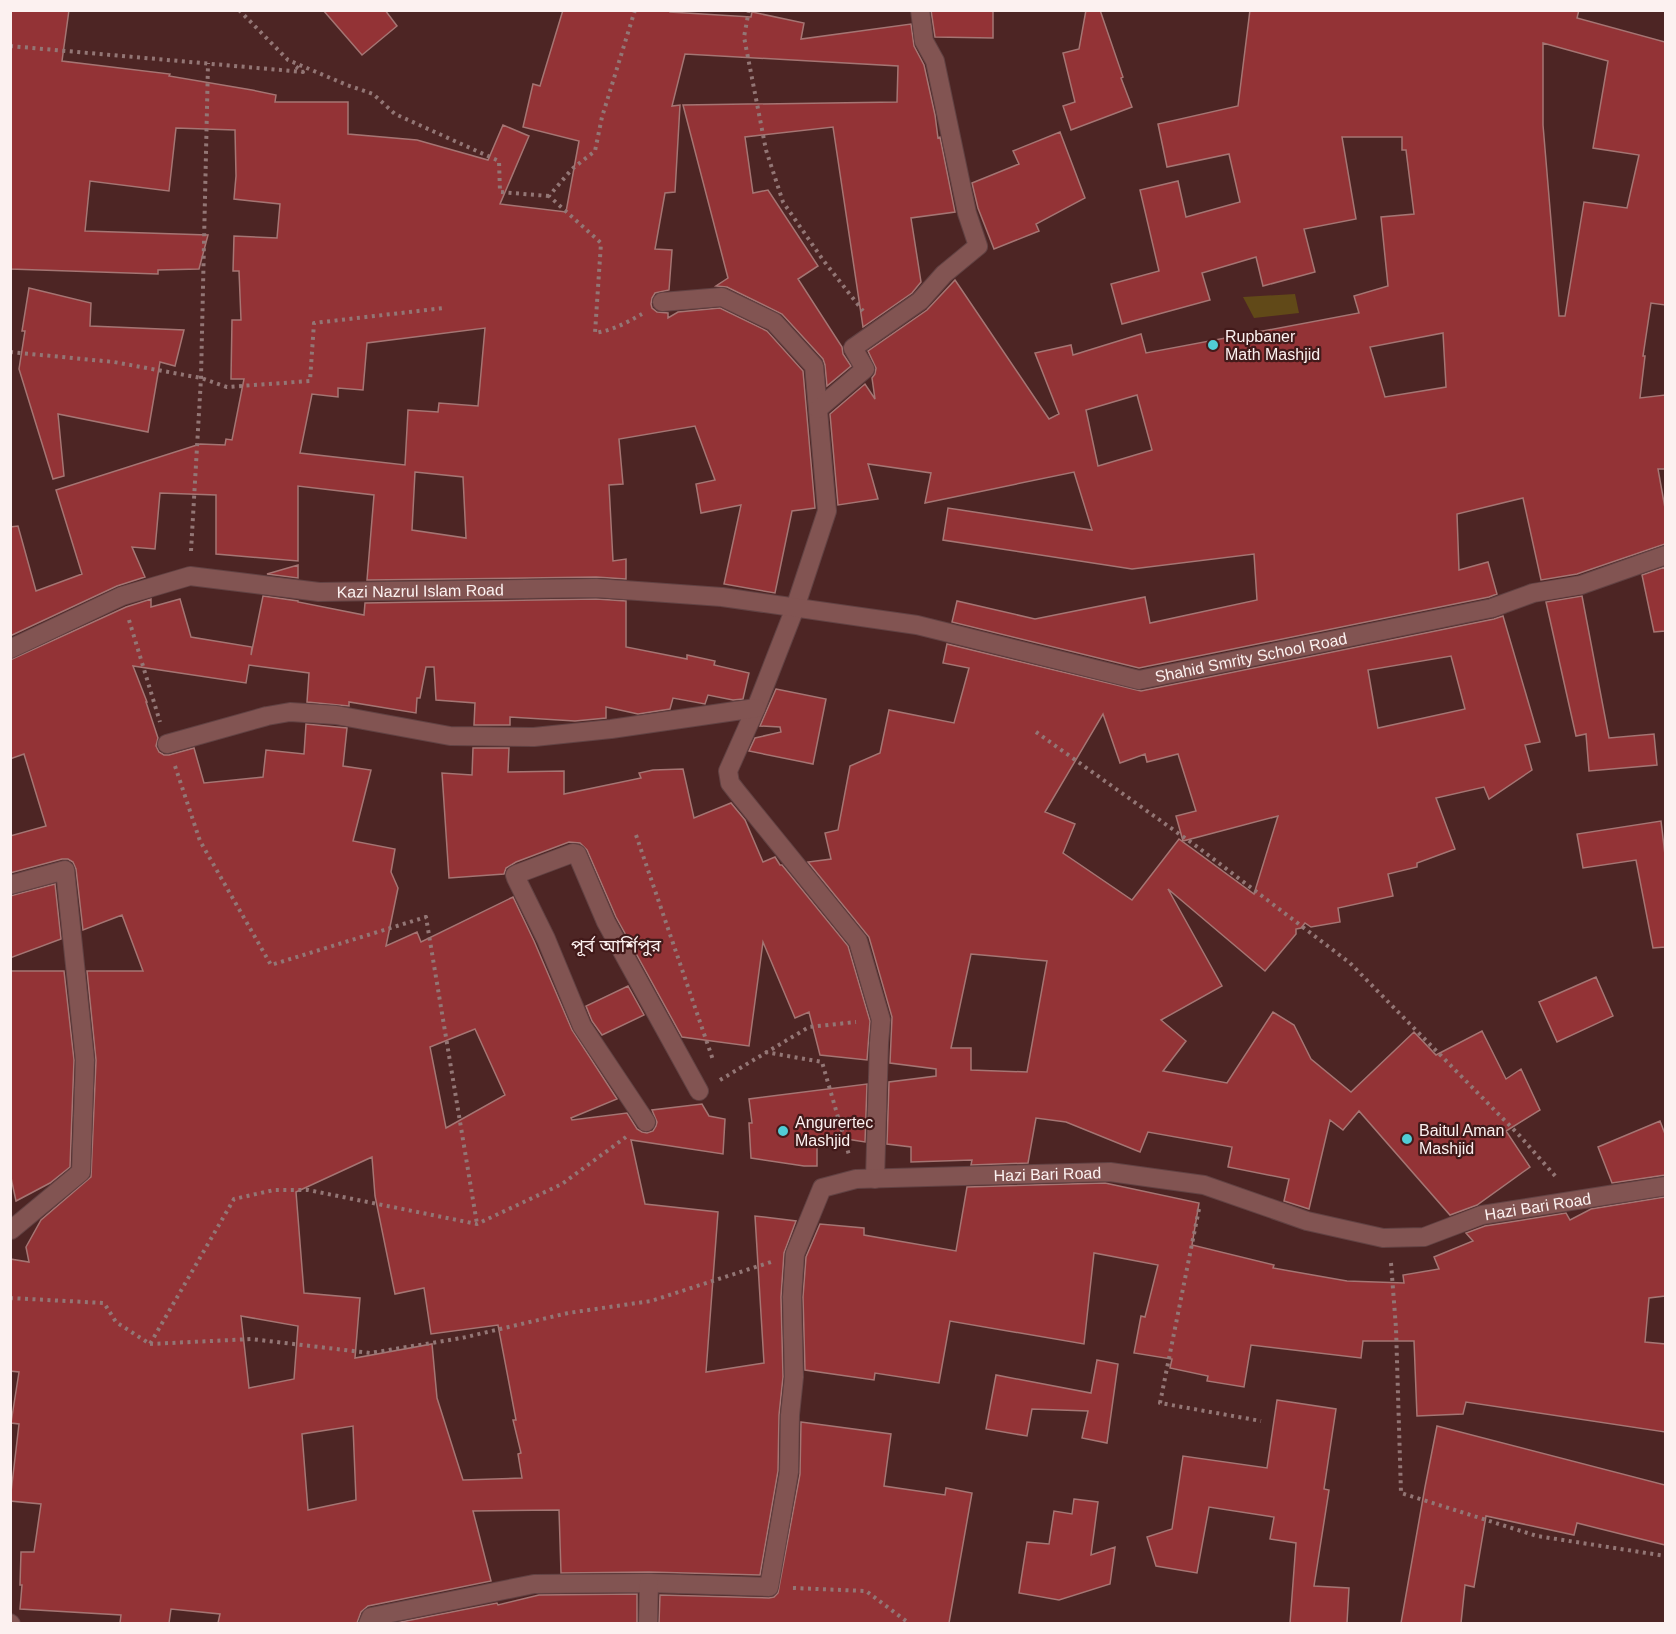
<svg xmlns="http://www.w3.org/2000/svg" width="1676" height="1634" font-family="Arial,'Noto Sans Bengali',sans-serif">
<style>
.green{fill:#614918}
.building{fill:#933336;stroke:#a57573;stroke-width:1.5;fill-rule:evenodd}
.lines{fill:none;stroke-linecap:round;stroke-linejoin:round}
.minor-casing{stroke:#624243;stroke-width:20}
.path{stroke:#937675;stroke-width:4;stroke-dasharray:3 4.5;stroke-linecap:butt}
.minor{stroke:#825452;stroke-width:18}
.poi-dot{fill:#51ccd5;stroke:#421a1a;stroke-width:2}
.labels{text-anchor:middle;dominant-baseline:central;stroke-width:4.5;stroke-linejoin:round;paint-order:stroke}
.poi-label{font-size:16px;fill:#fcf1f0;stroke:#421a1a;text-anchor:start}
.street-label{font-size:16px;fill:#fcf1f0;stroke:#421a1a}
.neighbourhood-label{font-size:18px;fill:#fcf1f0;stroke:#421a1a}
</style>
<rect width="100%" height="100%" fill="#4d2524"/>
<!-- green -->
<path class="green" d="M1295,294L1299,313L1254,318L1243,297Z"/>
<!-- building -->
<path class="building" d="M10,10H69L62,61L170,74L169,76L252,90L276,95L275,102H348V134L417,140L488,160L503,125L529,136L500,204L566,212L579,141L523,127L533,84L540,86L563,10H670V12L751,17L752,12L804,23L801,39L911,24L914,46L924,65L935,115L938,138L940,137L955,212L911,218L921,282L912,293L863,327L833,127L745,137L753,193L768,190L818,266L798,279L842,347L843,354L851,366L827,386L825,365L823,359L782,314L727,287L716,286L728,278L683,105L897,102L898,66L685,54L672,106L680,105L675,192L665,193L655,249L672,250L669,290L655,293L652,298L651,304L652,308L657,312L668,313V318L678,312L720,308L767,331L803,371L815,508L792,511L775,593L724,584L741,505L701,513L696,484L715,480L695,426L619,439L623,484L609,485L613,561L626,559V579L596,577L367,580L374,495L298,486V561L216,554V495L160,493L155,549L132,547L145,577L117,586L10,636V527L18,526L36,591L82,574L56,490L200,444L225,445L226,439L232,440L244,379H231L232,320H241L239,271H233L234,236L277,238L280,204L234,199L236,176L235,130L176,128L169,191L90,181L85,231L208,235L199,269L158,270V274L10,269ZM485,328L478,406L439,403L438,412L408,410L405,465L300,453L312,394L338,397V388L363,390L367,343ZM415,472L463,477L466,538L412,530Z
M323,10H385L397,26L362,55Z
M931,10H993V38L935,37Z
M1086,10H1100L1123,77L1121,78L1132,107L1071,130L1063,106L1075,102L1063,53L1079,49Z
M1250,10H1579L1577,18L1665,42V305L1651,303L1643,356H1645L1640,398L1665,395V469H1658L1665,508V544L1577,574L1541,580L1523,498L1457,514L1459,570L1488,562L1497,594L1489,597L1139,668L952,622L957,601L1035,619L1145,597L1150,623L1257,600L1254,554L1132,569L943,540L948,508L1092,530L1074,472L925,503L931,473L868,464L878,499L838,505L830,414L865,384L875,399L872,378L875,374L876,368L868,351L927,310L955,280L1049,419L1059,414L1035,353L1071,345L1073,355L1141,334L1146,353L1359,313L1354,296L1388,286L1381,217L1414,214L1406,150H1402V137H1342L1356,219L1304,229L1315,272L1263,286L1256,257L1202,273L1210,300L1122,324L1111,284L1159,271L1140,190L1178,181L1186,217L1240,202L1229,154L1167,167L1158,124L1238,106ZM1543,43L1608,61L1593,148L1639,155L1627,208L1584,202L1565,316H1559L1543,125ZM1443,333L1446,387L1385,397L1370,347ZM1137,395L1152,450L1098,466L1086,410Z
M1060,132L1085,198L1036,224L1039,231L994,249L978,208L972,183L1019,164L1013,151Z
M29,288L91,303L90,326L184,330L175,366L160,362L148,432L58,414L64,476L53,479L19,369L25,331H22Z
M298,565V578L267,574Z
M1665,567V631L1654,632L1642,575Z
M263,596L298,601V602L364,615L365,603L596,599L626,601V647L687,659V655L715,661L714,665L749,673L743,699L733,700L708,695L705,704L673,698L670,709L638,714L606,707V718L575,721L510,717V725H474L475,703L436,700L434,667H426L420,698H417L416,713L349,702V706L307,702L309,673L249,665L246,683L133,666L147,702H146L158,738L156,746L159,752L164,755H169L194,748L204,783L263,777L266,750L304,754L306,724L347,728L343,766L371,770L353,841L395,849L391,872L398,888L386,946L417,932L421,942L513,897L534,941L572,1030L617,1099L571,1118L572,1120L627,1113L637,1129L642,1132L647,1133L653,1131L656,1126L657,1122L652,1110L702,1104L709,1116L725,1119L723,1154L631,1140L645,1204L718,1212L706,1372L764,1363L755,1216L796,1221L784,1253L781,1297L783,1377L779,1415L778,1471L760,1575L649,1572L561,1573L559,1510L473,1511L491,1581L368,1606L361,1612L357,1623H218L220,1614L171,1609L169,1623H120L121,1615L20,1609L22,1585H20L21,1552H34L41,1504L10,1501L19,1424L11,1423L19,1372L10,1371V1259L29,1262L26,1247L41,1220L91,1177L96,1060L87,971H143L122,915L83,930L76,869L73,862L68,859H62L10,873V836L46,826L24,754L10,759V660L126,607L151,599V607L180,599L191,637L252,647L251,655ZM475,1029L505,1095L446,1128L430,1047ZM372,1157L375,1196L395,1294L424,1288L431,1334L498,1325L516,1420H513L521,1453L518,1454L522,1478L463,1480L437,1398L432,1344L355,1358L360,1298L304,1293L296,1192ZM241,1316L298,1326L294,1379L249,1388ZM353,1426L356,1500L308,1510L302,1434Z
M1582,596L1609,738L1654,734L1657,765L1589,771L1586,734L1576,736L1546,602Z
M1503,616L1540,742L1525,745L1532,770L1489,799L1484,787L1436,798L1455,849L1417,863V867L1388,874L1393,896L1338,908L1340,922L1311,927L1305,923L1301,928L1296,929V934L1265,971L1168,889L1222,986L1161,1020L1186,1041L1163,1071L1227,1083L1273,1012L1294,1025L1311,1059L1351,1092L1414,1032L1436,1055L1482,1031L1506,1079L1521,1069L1540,1110L1506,1131L1530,1167L1477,1205L1450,1215L1359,1111L1343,1130L1330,1120L1309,1209L1284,1201L1289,1179L1228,1167L1232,1147L1148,1132L1140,1152L1066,1122L1036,1118L1028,1163L971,1165L972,1160L911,1162V1147L887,1144L889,1082L936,1076V1069L890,1063L892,1017L869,937L808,862L831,859L825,833L838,830L850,766L880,753L889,710L954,723L969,668L943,663L947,644L1141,691L1494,619ZM1451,656L1465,709L1378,728L1368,670ZM1103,714L1120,763L1145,754L1147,762L1178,754L1196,811L1176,816L1183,841L1278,816L1254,894L1179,839L1132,900L1063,853L1075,824L1045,812ZM971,954L1047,961L1027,1072L971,1070V1048H951Z
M776,689L826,699L813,764L749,751L755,738L781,732L780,727L760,726Z
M473,748H509L508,772L564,771V794L641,778L639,773L653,770L683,769L694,818L731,803L745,820L763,862L775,857L780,865H782L848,946L870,1021L867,1060L820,1055L809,1012L795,1018L763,942L749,1046L682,1037L616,917L587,850L580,843L569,842L516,862L506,868L504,874L449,878L442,773L472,775Z
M1661,821L1665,855V947L1653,948L1636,860L1583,868L1577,834Z
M55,884L61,939L10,958V896Z
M10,971H64L74,1060L70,1167L50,1183L16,1201L10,1173Z
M1596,977L1613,1016L1557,1042L1539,1002Z
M628,986L644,1015L602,1035L592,1021L586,1006Z
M867,1084L865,1142L846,1139L847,1146L817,1147V1166H804L751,1158L749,1123H752L749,1099Z
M1660,1121L1665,1134V1175L1612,1183L1598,1147Z
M1105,1183L1199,1203L1192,1245L1274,1265L1273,1268L1347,1281L1404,1283L1403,1275L1439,1269L1434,1257L1473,1241L1466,1233L1485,1226L1566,1213L1570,1220L1591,1209L1665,1197V1296L1649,1298L1645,1342L1665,1344V1432L1466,1402L1463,1414L1417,1416L1414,1341H1363L1361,1358L1251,1345L1244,1387L1207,1381L1208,1376L1170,1368L1172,1359L1134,1353L1141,1316L1145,1317L1158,1265L1094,1253L1084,1344L950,1321L939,1383L875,1373L874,1380L805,1370L803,1297L806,1257L820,1224L864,1228V1235L956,1251L967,1187Z
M1097,1360L1118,1364L1107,1443L1082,1438L1088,1411L1032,1409L1027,1436L986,1429L996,1375L1091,1393Z
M1277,1400L1336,1409L1324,1489L1329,1490L1314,1586L1349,1588L1347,1623H1290L1296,1543L1270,1539L1274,1517L1209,1507L1197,1573L1156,1566L1147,1537L1172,1529L1183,1456L1267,1468Z
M801,1422L891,1434L884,1486L945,1495L946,1488L972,1493L949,1623H659L660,1595L769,1598L774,1597L778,1593L800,1474Z
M1437,1426L1665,1485V1545L1577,1523L1574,1535L1486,1516L1474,1587L1465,1585L1461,1623H1401L1425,1487Z
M1074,1499L1098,1502L1091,1555L1115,1547L1110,1584L1059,1600L1019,1593L1027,1542L1049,1544L1054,1511L1072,1514Z
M637,1594V1623H396L497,1603L498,1605L539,1595Z"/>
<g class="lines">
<!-- minor casing -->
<g class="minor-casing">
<g id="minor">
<path d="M662,302L722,297L774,322L814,366L827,511L795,608L756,708L728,771L730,783L737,792L858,941L881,1020L879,1043L875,1179"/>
<path d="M818,409L865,369L853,348L920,301L944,274L978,246L967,213L935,61L924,41L920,10"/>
<path id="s1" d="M10,649L122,596L190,576L319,592L596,588L722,597L917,625L1139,680L1492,608L1533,593L1581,585L1666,555"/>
<path d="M167,744L267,716L290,712L336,715L450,736L534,737L611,729L756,708"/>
<path d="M10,885L65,870L85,1060L81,1172L11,1230"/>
<path d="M646,1122L582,1026L546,939L516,878L515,875L517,874L573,853L577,854L606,922L699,1091"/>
<path d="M10,1623L11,1624"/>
<path id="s2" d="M368,1624L371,1617L534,1584L649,1583L769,1587L789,1472L790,1415L794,1377L792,1297L795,1254L822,1188L856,1179L1110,1172L1204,1185L1307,1221L1383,1238L1424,1237L1482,1215L1666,1186"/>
<path d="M648,1624L649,1583"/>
</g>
</g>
<!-- path -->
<path class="path" d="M239,10L288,60L347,85L373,94L395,114L499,161L500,192L549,196
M635,10L602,117L595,151L572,169L549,196L601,243L595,333C613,330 626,323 642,314
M749,10L744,37L766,150L783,202L823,260L863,311
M10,46L303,72L294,65
M10,352L114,362L201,378L227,387L310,381L314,323L444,308
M191,551L201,378L208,63
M129,620L160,722
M1036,732L1199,848L1350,963L1520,1136L1557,1178
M175,766L200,841L271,965L426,917L477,1224
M636,835L713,1060
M765,1052L822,1062L849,1155
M720,1080L809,1027L856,1022
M1199,1209L1160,1403L1261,1421
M1391,1263L1396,1328L1401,1493L1537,1536L1666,1556
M10,1298L104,1303L116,1322L150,1344L234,1199L274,1190H308L477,1224L562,1184L626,1137
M150,1344L251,1339L370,1353L462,1338L568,1313L651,1301L771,1262
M793,1588L866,1591L910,1624"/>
<!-- minor -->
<use href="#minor" class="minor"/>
</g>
<!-- markers -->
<g class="poi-dot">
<circle cx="1213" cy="345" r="6"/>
<circle cx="783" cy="1131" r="6"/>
<circle cx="1407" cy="1139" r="6"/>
</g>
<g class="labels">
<!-- poi labels -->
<g class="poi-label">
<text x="1225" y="336">Rupbaner<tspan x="1225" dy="18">Math Mashjid</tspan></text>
<text x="795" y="1122">Angurertec<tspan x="795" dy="18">Mashjid</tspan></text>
<text x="1419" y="1130">Baitul Aman<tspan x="1419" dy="18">Mashjid</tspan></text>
</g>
<!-- street labels -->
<g class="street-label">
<text stroke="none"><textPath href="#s1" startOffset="426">Kazi Nazrul Islam Road</textPath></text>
<text stroke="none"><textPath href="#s1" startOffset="1268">Shahid Smrity School Road</textPath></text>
<text stroke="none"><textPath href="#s2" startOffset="1042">Hazi Bari Road</textPath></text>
<text stroke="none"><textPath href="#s2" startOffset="1546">Hazi Bari Road</textPath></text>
</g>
<!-- neighbourhood labels -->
<g class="neighbourhood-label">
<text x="616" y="946">পূর্ব আর্শিপুর</text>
</g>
</g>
<!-- border -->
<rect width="1676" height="1634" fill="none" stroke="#fcf1f0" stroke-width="24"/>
</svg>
